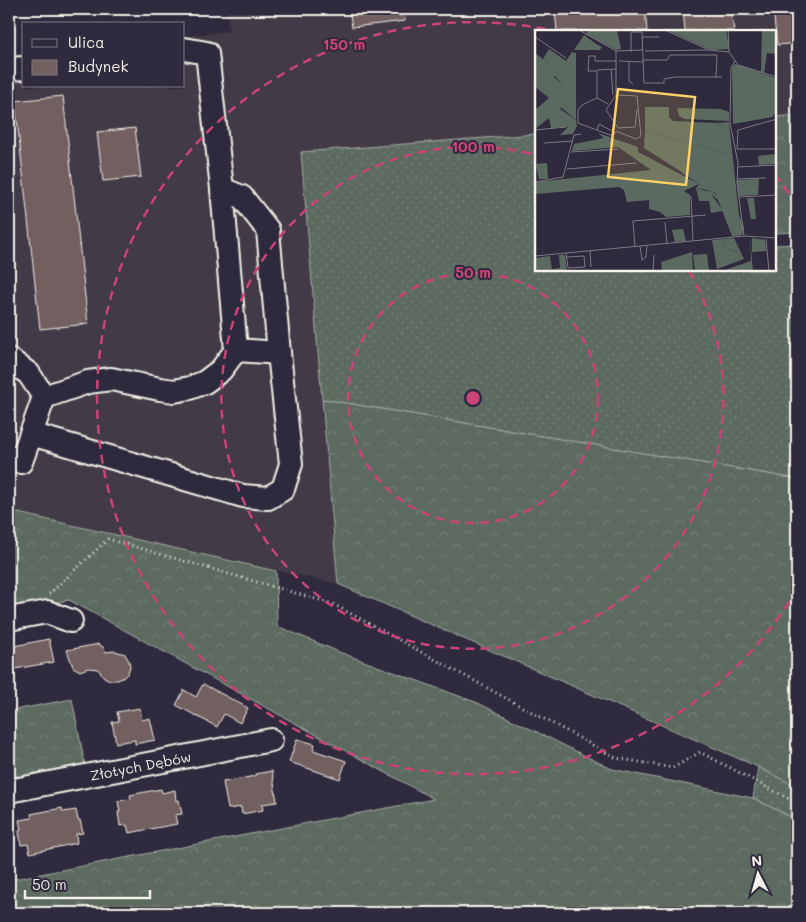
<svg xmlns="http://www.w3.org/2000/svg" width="806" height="922" font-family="Mali,sans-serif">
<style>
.built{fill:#433a47}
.grass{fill:url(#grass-dots);stroke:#a8aea4}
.forest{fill:url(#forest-crowns);stroke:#a8aea4}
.building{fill:#725f5f;stroke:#f4f1e8}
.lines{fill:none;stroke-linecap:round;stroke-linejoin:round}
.minor-casing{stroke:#f4f1e8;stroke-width:26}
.path{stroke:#f4f1e8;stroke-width:3;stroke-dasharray:1 4;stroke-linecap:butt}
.minor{stroke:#2f2a3d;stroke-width:22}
.ring{fill:none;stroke:#cc4377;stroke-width:2.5;stroke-dasharray:9 6}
.labels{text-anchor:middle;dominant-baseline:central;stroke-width:4;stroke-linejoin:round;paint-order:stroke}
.street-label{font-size:14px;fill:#f4f1e8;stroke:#2f2a3d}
.inset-road{fill:none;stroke:#7e7a81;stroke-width:1}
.view{fill:#ffd166;fill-opacity:0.15;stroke:#ffd166;stroke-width:2.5}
.inset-edge{fill:none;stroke:#f4f1e8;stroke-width:2.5}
.centre{fill:#cc4377;stroke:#2f2a3d;stroke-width:2.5}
.ring-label{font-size:15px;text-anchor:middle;font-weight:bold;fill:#cc4377;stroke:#2f2a3d;stroke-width:4;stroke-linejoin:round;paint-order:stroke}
</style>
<defs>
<pattern id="grass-dots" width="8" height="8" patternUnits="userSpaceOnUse" patternTransform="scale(1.25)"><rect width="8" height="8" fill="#5b6a61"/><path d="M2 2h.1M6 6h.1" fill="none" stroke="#738078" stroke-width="1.8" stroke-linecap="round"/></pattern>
<pattern id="forest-crowns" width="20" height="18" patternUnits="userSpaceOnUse" patternTransform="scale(1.25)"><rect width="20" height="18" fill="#5b6a61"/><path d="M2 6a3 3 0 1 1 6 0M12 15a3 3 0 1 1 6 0" fill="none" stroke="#738078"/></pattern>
</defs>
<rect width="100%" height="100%" fill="#2f2a3d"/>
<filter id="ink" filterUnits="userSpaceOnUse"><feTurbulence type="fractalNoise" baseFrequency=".02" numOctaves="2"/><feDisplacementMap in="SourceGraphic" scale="10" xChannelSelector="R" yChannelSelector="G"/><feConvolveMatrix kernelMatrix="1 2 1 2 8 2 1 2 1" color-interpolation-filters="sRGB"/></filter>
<g filter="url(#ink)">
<!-- built -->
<path class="built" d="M227,9H797V115L775,117V31H536V134L302,152L338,584L9,511V55L24,53V86H184V36L229,31Z"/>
<!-- grass -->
<path class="grass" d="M536,134V270H775V245L797,244V479L322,399L301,152Z
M758,767L797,787V820L753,798Z"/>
<!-- forest -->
<path class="forest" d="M797,115V232L775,233V117Z
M322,399L797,479V787L758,767L338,584Z
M9,511L276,571L277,626L339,652L478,703L612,769L753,798L797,820V913H9V880L434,799L69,600L9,611Z
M72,699L85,765L29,778L9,774V711Z"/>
<!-- building -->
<path class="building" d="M349,9H404L405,21L352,27Z
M555,9H645L647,31H557Z
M683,9H731L734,31H685Z
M773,9H797V43L777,45Z
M63,96L88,324L40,329L15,101Z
M135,128L141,177L103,181L97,132Z
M49,639L54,662L9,670V647Z
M99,644L103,647L106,652L115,651L125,654L129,661L130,666L128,673L124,677L118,680H110L104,677L98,669L88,668L80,671L73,667L67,650Z
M203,684L248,708L240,723L224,714L217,727L176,705L184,690L196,697Z
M140,708L142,720L150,718L155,740L135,744V740L116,743L112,722L119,721L117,712Z
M297,739L315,744L313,750L346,761L340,779L289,762Z
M272,771L277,802L262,804L263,810L242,814L241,807L228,809L223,782L255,776V774Z
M161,789L162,793L175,790L176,801L179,800L182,814L175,815L177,824L129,833L127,825L120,826L118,812H120L118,801L131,799L130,795Z
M62,808L63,812L76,810L78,820H80L83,833L76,834L77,843L30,853L28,844L21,845L19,831L21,830L19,820L32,818L31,814Z"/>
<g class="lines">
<!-- minor casing -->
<g class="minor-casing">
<g id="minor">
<path d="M9,69L24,68"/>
<path d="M236,350L279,353"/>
<path d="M9,359L29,374L44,397"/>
<path d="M44,397L88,382L111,379L160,389L174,391L190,388L205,382L221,370L236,350L222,189"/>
<path d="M31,434L243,496L268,498L283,489L291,464L279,353L268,230L242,197L222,189L207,53L184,49"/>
<path d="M9,457L21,462L44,397"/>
<path d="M9,619L47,612L71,621"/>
<path id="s1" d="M9,791L271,740"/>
</g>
</g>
<!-- path -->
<path class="path" d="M49,594L108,539L333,604L616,758L673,768L700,752L797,803"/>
<!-- minor -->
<use href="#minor" class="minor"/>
</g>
</g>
<!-- distance rings -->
<g class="ring">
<circle cx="473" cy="398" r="125"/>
<path d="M689 271A251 251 0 1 1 536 155"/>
<path d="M797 589A376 376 0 1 1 554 31M775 174A376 376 0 0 1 797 207"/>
</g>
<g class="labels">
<!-- street labels -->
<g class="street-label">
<text stroke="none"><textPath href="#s1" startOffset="134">Złotych Dębów</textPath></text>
</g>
</g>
<!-- overview -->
<g transform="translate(535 30)">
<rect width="241" height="241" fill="#2f2a3d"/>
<path d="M132,0H191L194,19L176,20ZM227,0H241V24L232,23L229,43L226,42ZM0,23L21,39L19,47L27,54L23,60L27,77L25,79L41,90L42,96L38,104L25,105L33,97L16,98L14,88L0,99V80L14,68L0,57ZM110,77H134V87L138,91L182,93L194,104V124L110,101ZM12,133L13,149H4L1,134ZM148,140L184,167L200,206H197L183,170L172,160L161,158L164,154L147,143ZM224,149L223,165L204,166L202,150ZM212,168H219L221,189H216ZM148,199L151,211L140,212L137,200ZM199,208L209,229L182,239L177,210L189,209L190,218L203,222ZM217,208L230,210L231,221L217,222ZM157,222L158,241H127L126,232ZM172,224L174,241H160L158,225Z" fill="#5b6a61"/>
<path d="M54,0H82L86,19L81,20L51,4ZM49,5L61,14L67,17L65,20H39ZM14,19L31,31L37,22L41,23V90L15,68L27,54L17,43L21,39L8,29ZM200,34L241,48V82L237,87L198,94L197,37ZM142,78L186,79L194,82V91L150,89L144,86ZM194,92L204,185L209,197L207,205L200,206L181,164L109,118L110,101L194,124V104L182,93ZM63,103L103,117V122L164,154L149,161L155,165V185L131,187L125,182L114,179V170L92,172L89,160L84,157L0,164V152L116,140L83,117L37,121L39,114L69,108ZM241,124V134L224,135L223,126ZM161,158L175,162L188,181L176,183L174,171H164ZM215,207L218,241H187L216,231ZM199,208L204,222L190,218L189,209ZM24,225H30L32,241H0V228L15,226L17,239L25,238Z" fill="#5b6a61"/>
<path class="inset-road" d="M44,0L81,21L107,20M130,0L174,20L194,22M193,0L194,22M0,7L31,28M107,7H124M81,21V65L71,80L83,98M110,21L173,20M96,22V2H107L109,53H129V49L140,47H187M194,22L203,35L242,47M108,30H132L135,25H182L181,47M84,31L108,32M94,31V51L98,54M200,31L196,38L195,93L203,133L202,153L209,206M76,39L78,65M61,41H53L54,26H60V31H81M81,65L102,66L106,106L101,109L81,101M62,68V40L81,39M73,74L62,68L47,75L43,80V93L75,105L80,104M242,89L203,100L202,119H242M83,98L100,97L102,79M0,100L31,97M62,100L64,94L81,103M9,113L38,111M36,122L83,119M203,137L242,135M32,139L101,133M202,149L231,148M0,152L28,147L39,105L46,104M156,166L158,211M204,167L242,165M130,192L132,214M231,209L234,241M105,216L107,230L111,227L112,215M100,217L98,191L171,185M55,221L56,237M31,223L33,238L50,237L49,226L32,227M0,226L209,206L242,208M118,241L119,225"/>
<path class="view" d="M83,59L160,67L151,155L73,147Z"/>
<rect width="241" height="241" class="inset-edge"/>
</g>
<circle cx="473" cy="398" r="8" class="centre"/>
<g class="ring-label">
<text x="344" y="50">150 m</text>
<text x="473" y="152">100 m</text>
<text x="473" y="278">50 m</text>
</g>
<!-- margin -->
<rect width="806" height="922" fill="none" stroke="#2f2a3d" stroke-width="30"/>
<rect x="15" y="15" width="776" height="892" fill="none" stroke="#f4f1e8" stroke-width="2" filter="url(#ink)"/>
<!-- legend -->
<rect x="22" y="22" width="162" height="65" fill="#2f2a3d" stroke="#7e7a81"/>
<rect x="32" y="39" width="25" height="8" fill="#2f2a3d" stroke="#7e7a81"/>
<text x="68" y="48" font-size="15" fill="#f4f1e8">Ulica</text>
<rect x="32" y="60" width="25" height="15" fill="#725f5f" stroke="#7e7a81"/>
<text x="68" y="72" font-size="15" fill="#f4f1e8">Budynek</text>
<!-- north arrow -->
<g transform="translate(758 874) rotate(354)" stroke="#2f2a3d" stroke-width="4" paint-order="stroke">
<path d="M0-4L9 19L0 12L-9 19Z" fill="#f4f1e8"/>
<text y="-8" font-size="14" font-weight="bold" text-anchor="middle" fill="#f4f1e8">N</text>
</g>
<!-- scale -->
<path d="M25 890v8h125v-8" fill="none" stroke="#f4f1e8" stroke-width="2.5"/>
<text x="32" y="890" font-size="15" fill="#f4f1e8" stroke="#2f2a3d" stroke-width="4" paint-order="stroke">50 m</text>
</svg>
